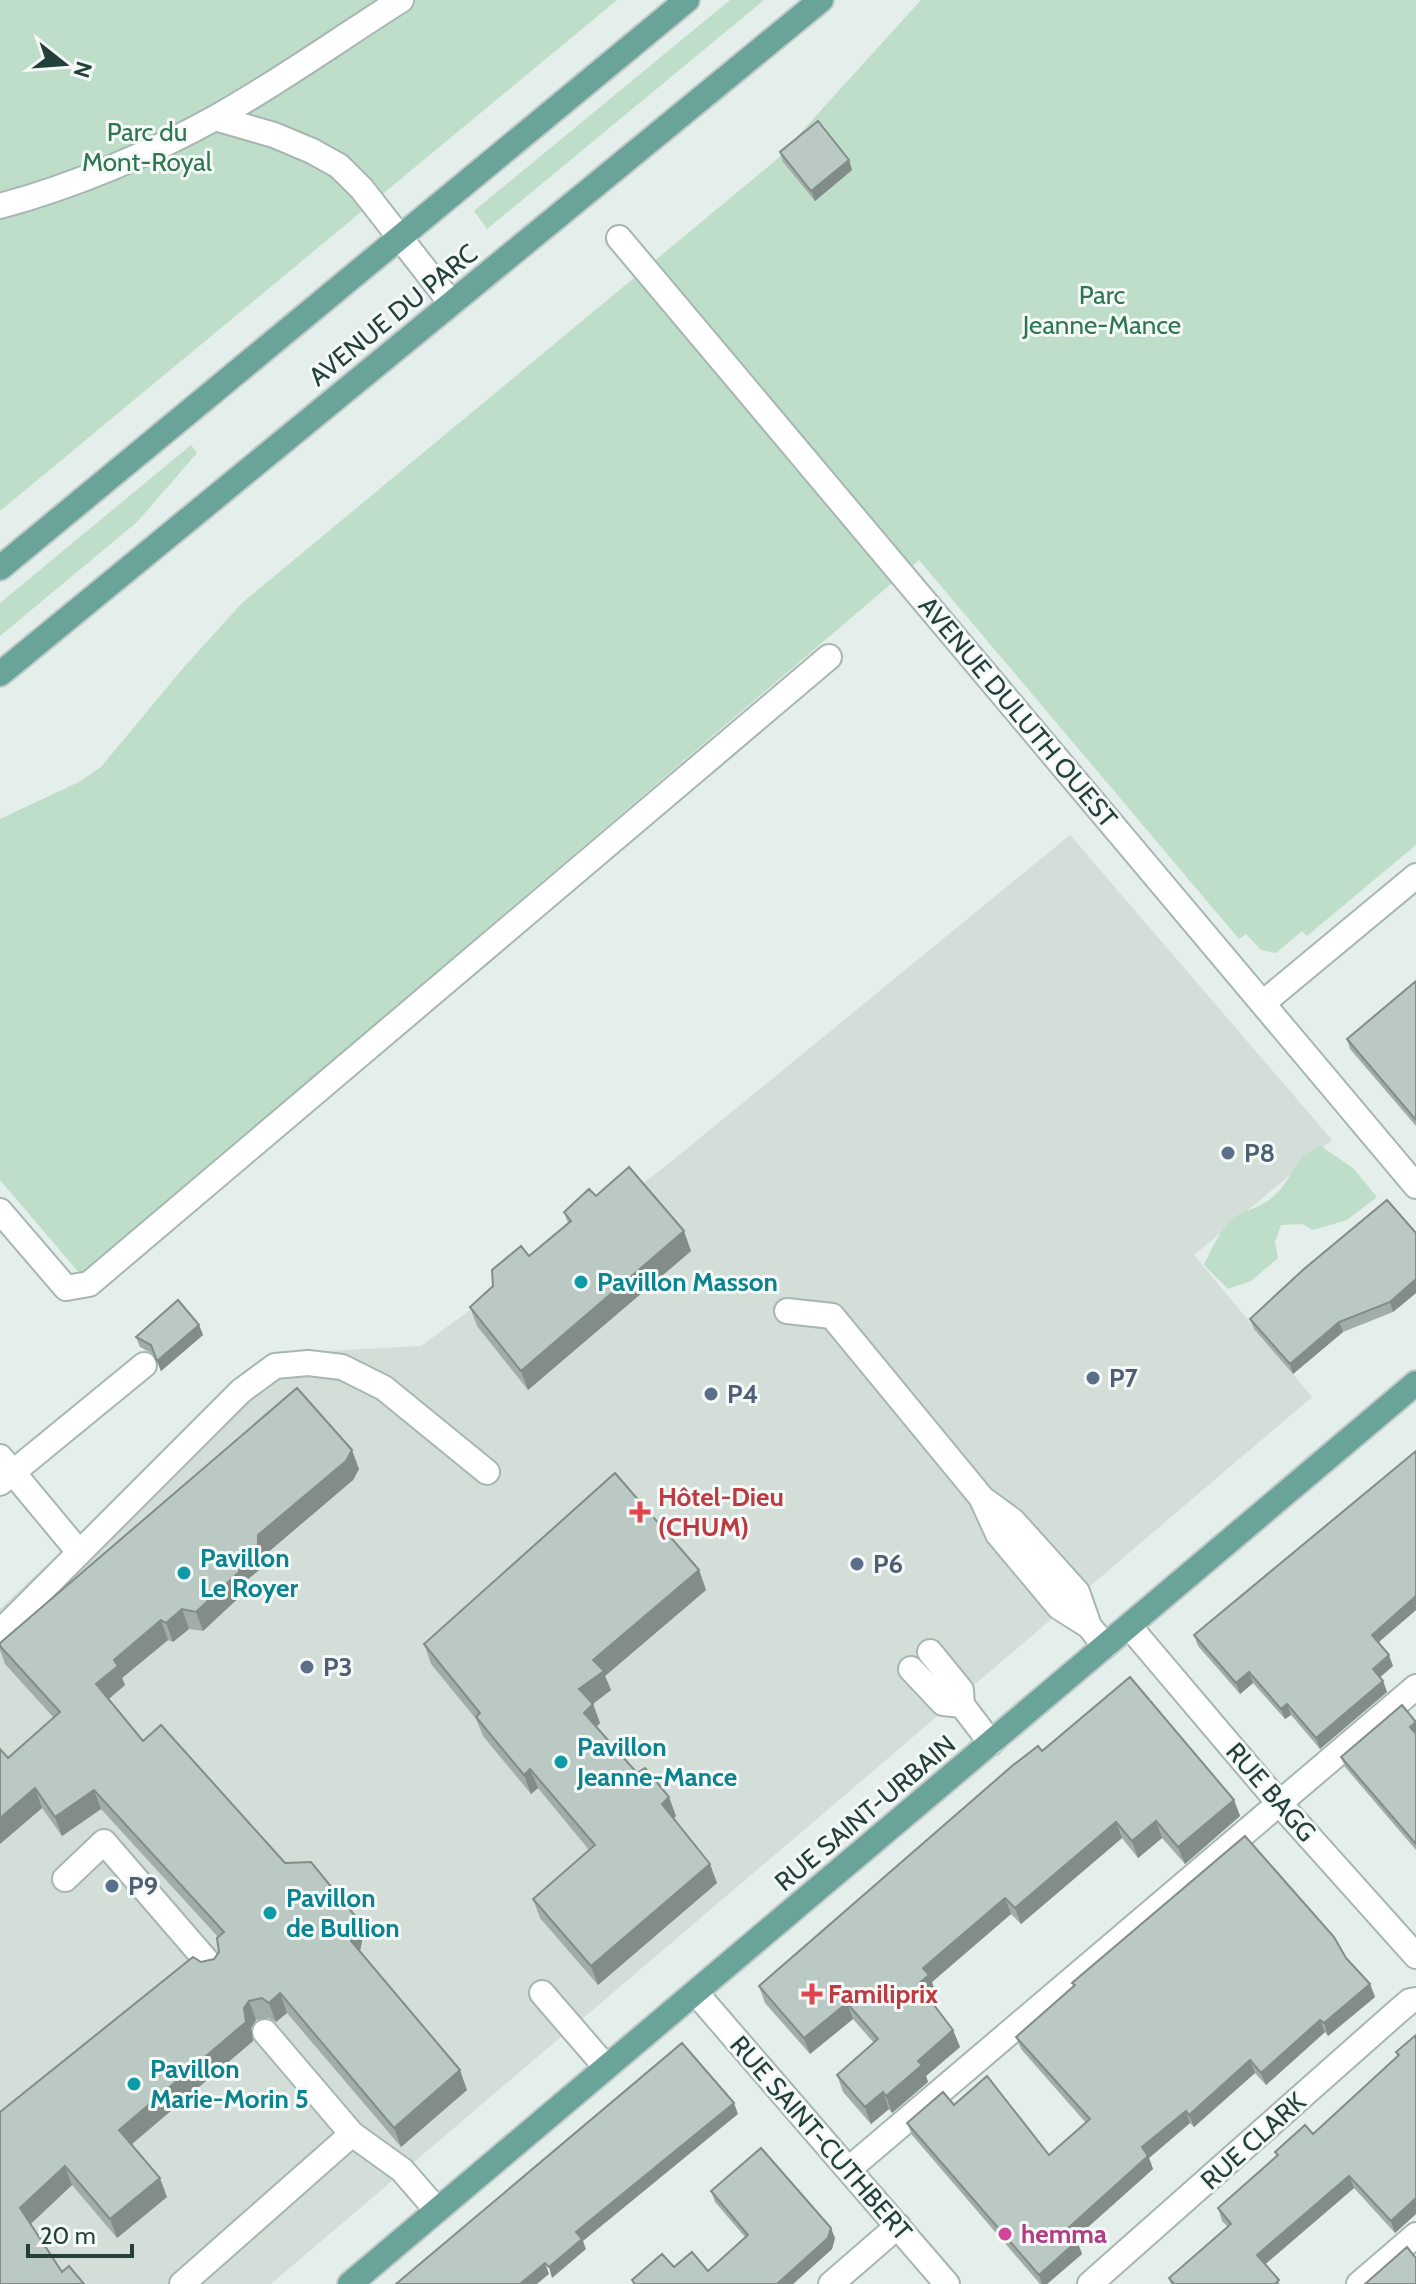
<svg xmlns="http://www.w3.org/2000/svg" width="1416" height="2284" font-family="Cabin,sans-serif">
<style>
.built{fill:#d3ded9}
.green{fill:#bedec9}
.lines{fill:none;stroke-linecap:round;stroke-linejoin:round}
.minor-casing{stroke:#a7b6b2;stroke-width:28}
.major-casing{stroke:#c2cac8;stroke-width:28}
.minor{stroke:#fff;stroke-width:24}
.major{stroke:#69a399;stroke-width:24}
.wall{fill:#a0ada9}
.shaded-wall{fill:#828d89}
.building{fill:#bac9c4;stroke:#828d89;stroke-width:2}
.service-dot{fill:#5c6f8a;stroke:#f5faf8;stroke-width:3}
.culture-dot{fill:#0f9aa8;stroke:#f5faf8;stroke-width:3}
.health-dot{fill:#e0444e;stroke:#f5faf8;stroke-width:3}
.hotel-dot{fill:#d1479c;stroke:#f5faf8;stroke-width:3}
.labels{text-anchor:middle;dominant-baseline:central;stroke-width:6;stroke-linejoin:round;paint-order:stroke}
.park-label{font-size:26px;fill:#2e7650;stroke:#f5faf8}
.street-label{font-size:26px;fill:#24403a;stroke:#f5faf8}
.service-label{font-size:26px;font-weight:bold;fill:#4e5e75;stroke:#f5faf8;text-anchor:start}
.culture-label{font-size:26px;font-weight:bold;fill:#0d838f;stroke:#f5faf8;text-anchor:start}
.health-label{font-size:26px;font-weight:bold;fill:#be3a42;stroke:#f5faf8;text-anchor:start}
.hotel-label{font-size:26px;font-weight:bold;fill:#b23c85;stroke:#f5faf8;text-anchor:start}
</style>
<rect width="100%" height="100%" fill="#e4eeea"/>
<!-- built -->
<path class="built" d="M1070,835L1332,1140L1194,1255L1312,1397L271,2284H0V1609L269,1354L421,1346L662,1169Z"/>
<!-- green -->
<path class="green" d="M0,0H617L0,511Z
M730,0H764L487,229L474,211Z
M921,0H1416V845L1307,936L1302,931L1276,953L1261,950L1246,934L1239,939L919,560L81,1275L0,1180V819L81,781L101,767L184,667L242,603L775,161Z
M191,445L197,453L137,522L0,636V603Z
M1321,1146L1354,1169L1377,1197L1347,1220L1313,1230L1302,1224L1281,1225L1275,1242L1278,1258L1251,1281L1228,1289L1204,1265C1211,1250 1223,1223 1238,1215C1252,1208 1264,1206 1276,1194C1297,1174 1289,1160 1321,1146Z"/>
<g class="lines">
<!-- minor casing -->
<g class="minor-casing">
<path id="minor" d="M215,118L274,135L312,151L339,166L362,189L451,303
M0,206C71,187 150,154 215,118C278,83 339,39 401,0
M619,238L1416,1186
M1263,1003L1416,876
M0,1211L66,1288L89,1284L829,657
M787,1311L832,1316L981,1497L998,1534L1059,1607L1089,1626L1105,1646
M0,1457L79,1552
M0,1483L144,1365
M983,1499L1013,1521L1077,1592L1089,1626
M1129,1626L1279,1803L1416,1956
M0,1632L241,1391L275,1366L308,1363L342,1367L384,1388L487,1472
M930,1652L961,1690L962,1705L991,1743
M911,1669L943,1703L962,1705
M65,1879L104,1842L212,1967
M542,1993L605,2066
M696,1993L947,2284
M265,2032L352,2134
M849,2169L1416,1687
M182,2284L352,2134L402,2170L436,2209
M831,2284L898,2226
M1090,2284L1397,2012L1410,2001L1416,2000
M1359,2284L1416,2235"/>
</g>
<!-- major casing -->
<g class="major-casing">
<path id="major" d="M0,568L687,0
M0,674L821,0
M350,2284L1416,1383"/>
</g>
<!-- minor -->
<use href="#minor" class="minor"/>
<!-- major -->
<use href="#major" class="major"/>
</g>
<!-- wall -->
<path class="wall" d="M780,152L849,160L852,170L815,201L783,162Z
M1416,981V1126L1350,1049L1347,1039Z
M596,1196L691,1251L528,1390L477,1326L470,1307L568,1223L564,1212Z
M1416,1233V1293L1393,1312L1343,1332L1293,1374L1254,1329L1250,1319Z
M199,1325L203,1335L161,1371L155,1355L140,1347L136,1337Z
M1416,1451V1610L1378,1643L1393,1666L1379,1677L1383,1681L1387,1692L1320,1749L1291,1715L1285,1719L1253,1683L1240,1694L1198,1646L1194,1635Z
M359,1469L353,1480L266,1554L265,1565L247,1580L246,1591L203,1631L189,1629L173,1642L168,1640L122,1678L125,1685L108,1699L143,1741L285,1863L356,1917L363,1936L360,1952L467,2090L401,2147L287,2013L276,2022L269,2018L256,2020L251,2028L253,2041L132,2144L167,2197L117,2238L72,2185L31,2224L62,2272L0,2284V2112L201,1962L214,1959L219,1952L218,1937L101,1809L62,1836L42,1808L0,1844V1749L8,1758L54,1718L5,1664L0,1650V1643Z
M699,1570L706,1590L605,1676L611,1690L593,1704L600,1723L596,1727L676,1816L674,1818L717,1883L598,1985L540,1918L533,1899L589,1850L538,1788L531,1794L483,1736L476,1719L431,1664L424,1644Z
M1402,1705L1416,1723V1850L1345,1767L1341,1757Z
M1042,1751L1234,1800L1240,1816L1185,1864L1162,1838L1138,1858L1122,1838L1021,1924L1011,1914L932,1982L935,1991L928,1997L953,2030L960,2047L926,2076L928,2082L892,2113L889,2109L871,2124L843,2092L837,2075L874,2043L853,2019L810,2054L765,2003L759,1986Z
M1346,1958L1370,1984L1375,1997L1328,2036L1325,2032L1266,2085L1255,2073L1194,2127L1190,2123L1149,2158L1153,2169L1075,2239L1077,2241L1082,2254L1047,2284H1040L912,2135L907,2123L954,2105L1049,2155L1086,2123L1021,2049L1016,2037L1073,1986L1072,1983Z
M1416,2035V2214L1395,2233L1354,2188L1265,2264L1280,2284H1171L1169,2278L1228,2227L1222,2221L1218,2208L1277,2156L1275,2152L1313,2134L1397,2056L1396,2052Z
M711,2191L835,2238L832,2249L793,2284H633L632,2280L674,2267L708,2271L745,2237L715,2202Z"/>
<!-- shaded-wall -->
<path class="shaded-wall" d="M849,160L852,170L815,201L811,191Z
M684,1231L691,1251L528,1390L521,1371Z
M1416,1279V1293L1393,1312L1390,1302Z
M1339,1322L1343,1332L1293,1374L1290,1364Z
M199,1325L203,1335L161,1371L157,1361Z
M352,1450L359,1469L353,1480L266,1554L265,1565L247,1580L246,1591L203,1631L196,1612L240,1561L258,1535Z
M699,1570L706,1590L605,1676L611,1690L586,1709L579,1689L593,1660Z
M1416,1596V1610L1375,1645L1372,1635Z
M182,1609L189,1629L173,1642L166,1623Z
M161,1620L168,1640L122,1678L125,1685L103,1704L96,1684L114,1660Z
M1389,1655L1393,1666L1377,1680L1373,1669Z
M1249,1672L1253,1683L1240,1694L1236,1683Z
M1383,1681L1387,1692L1320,1749L1316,1738Z
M593,1704L600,1723L591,1732L584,1713Z
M1287,1704L1291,1715L1285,1719L1281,1709Z
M1416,1722V1736L1410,1727Z
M530,1769L538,1788L531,1794L524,1775Z
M35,1788L42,1808L0,1844V1818Z
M94,1790L101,1809L62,1836L55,1817Z
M669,1797L676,1816L669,1823L662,1804Z
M1234,1800L1240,1816L1185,1864L1178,1847Z
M1156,1821L1162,1838L1138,1858L1132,1841Z
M1116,1822L1122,1838L1021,1924L1015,1908Z
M710,1864L717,1883L598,1985L591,1966Z
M1005,1898L1011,1914L932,1982L935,1991L924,2001L918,1984L923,1968Z
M356,1917L363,1936L358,1961L351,1941Z
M1370,1984L1375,1997L1328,2036L1324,2023Z
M280,1993L287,2013L276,2022L269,2003Z
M249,2001L256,2020L251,2028L253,2041L126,2149L119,2130Z
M847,2003L853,2019L810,2054L804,2038Z
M1320,2020L1325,2032L1266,2085L1261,2073Z
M953,2030L960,2047L926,2076L928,2082L892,2113L886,2096L918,2061Z
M1250,2060L1255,2073L1194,2127L1189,2115Z
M460,2070L467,2090L401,2147L394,2128Z
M883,2092L889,2109L871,2124L865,2107Z
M734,2103L738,2114L583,2241L586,2249L552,2278L549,2267L576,2232Z
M1186,2111L1190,2123L1149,2158L1153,2169L1071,2242L1067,2229L1142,2147Z
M65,2166L72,2185L27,2227L20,2208Z
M1349,2176L1354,2188L1262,2267L1257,2255Z
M160,2178L167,2197L117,2238L110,2219Z
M1416,2198V2214L1395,2233L1391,2221Z
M831,2228L835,2238L832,2249L793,2284H777Z
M1077,2241L1082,2254L1047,2284H1042L1039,2275Z
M545,2263L549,2274L537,2284H520Z"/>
<!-- building -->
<path class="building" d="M818,121L849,160L811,191L780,152Z
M1416,981V1120L1347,1039Z
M629,1167L684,1231L521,1371L470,1307L493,1286L492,1270L521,1246L529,1256L571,1221L564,1212L589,1189L596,1196Z
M1387,1200L1416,1233V1279L1390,1302L1339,1322L1290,1364L1250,1319L1304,1269Z
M178,1300L199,1325L157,1361L151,1345L136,1337Z
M297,1388L352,1450L346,1461L258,1535V1546L240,1561L239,1572L196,1612L182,1609L166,1623L161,1620L114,1660L118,1666L96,1684L143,1741L161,1725L285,1863L311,1862L356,1917L351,1941L460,2070L394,2128L280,1993L269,2003L262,1998L249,2001L244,2008L246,2022L119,2130L160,2178L110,2219L65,2166L20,2208L62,2272L69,2266L84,2284H0V2112L193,1957L201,1962L214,1959L219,1952L217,1938L224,1932L94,1790L55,1817L35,1788L0,1818V1749L8,1758L60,1712L0,1646V1643Z
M1416,1451V1596L1372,1635L1389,1655L1373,1669L1383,1681L1316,1738L1287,1704L1281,1709L1249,1672L1236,1683L1194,1635Z
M615,1473L699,1570L593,1660L604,1671L579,1689L593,1704L584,1713L637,1773L645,1768L669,1797L662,1804L710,1864L591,1966L533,1899L595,1845L530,1769L524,1775L476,1717L480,1713L424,1644Z
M1130,1677L1234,1800L1178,1847L1156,1821L1132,1841L1116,1822L1015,1908L1005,1898L923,1968L929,1975L918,1984L953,2030L918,2061L922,2065L886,2096L883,2092L865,2107L837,2075L878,2039L847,2003L804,2038L759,1986L1012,1766L1038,1746L1042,1751Z
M1402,1705L1416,1722L1410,1727L1416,1734V1844L1341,1757Z
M1245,1836L1334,1937L1346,1958L1370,1984L1324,2023L1320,2020L1261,2073L1250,2060L1189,2115L1186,2111L1142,2147L1148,2156L1067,2229L1077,2241L1039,2275L907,2123L943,2092L954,2105L987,2076L1049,2155L1090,2119L1016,2037L1075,1985L1072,1983Z
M1416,2035V2198L1391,2221L1349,2176L1257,2255L1279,2280L1275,2284H1174L1169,2278L1231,2224L1218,2208L1278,2155L1275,2152L1305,2125L1313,2134L1399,2055L1396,2052Z
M682,2043L734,2103L576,2232L582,2239L549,2267L545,2263L520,2284H396Z
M761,2148L831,2228L828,2238L777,2284H635L632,2280L662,2254L674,2267L692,2252L708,2271L748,2235L711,2191Z
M1407,2247L1416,2258V2284H1365Z"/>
<!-- markers -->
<g class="service-dot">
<circle cx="1228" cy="1153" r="8"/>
<circle cx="1093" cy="1378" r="8"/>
<circle cx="711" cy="1394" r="8"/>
<circle cx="857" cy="1564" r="8"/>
<circle cx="307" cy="1667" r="8"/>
<circle cx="112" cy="1886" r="8"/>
</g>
<g class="culture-dot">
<circle cx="581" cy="1282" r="8"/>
<circle cx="184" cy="1573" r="8"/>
<circle cx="561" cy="1762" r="8"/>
<circle cx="270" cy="1913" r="8"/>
<circle cx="134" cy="2084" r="8"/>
</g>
<g class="health-dot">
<path d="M636 1500h8v8h8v8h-8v8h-8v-8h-8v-8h8z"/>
<path d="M808 1982h8v8h8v8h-8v8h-8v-8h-8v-8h8z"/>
</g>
<circle class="hotel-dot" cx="1005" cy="2234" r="8"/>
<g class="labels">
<!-- park labels -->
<g class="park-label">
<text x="147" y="132">Parc du<tspan x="147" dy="30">Mont-Royal</tspan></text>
<text x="1102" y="295">Parc<tspan x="1102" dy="30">Jeanne-Mance</tspan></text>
</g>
<!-- street labels -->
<g class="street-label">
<text transform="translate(393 315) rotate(-39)">AVENUE DU PARC</text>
<text transform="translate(1018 712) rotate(50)">AVENUE DULUTH OUEST</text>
<text transform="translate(1271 1792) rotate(49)">RUE BAGG</text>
<text transform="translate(865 1813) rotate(-40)">RUE SAINT-URBAIN</text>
<text transform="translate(821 2138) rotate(49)">RUE SAINT-CUTHBERT</text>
<text transform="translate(1253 2141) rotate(-42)">RUE CLARK</text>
</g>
<!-- service labels -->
<g class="service-label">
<text x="1244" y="1153">P8</text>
<text x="1109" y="1378">P7</text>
<text x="727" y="1394">P4</text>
<text x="873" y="1564">P6</text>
<text x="323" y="1667">P3</text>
<text x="128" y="1886">P9</text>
</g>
<!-- culture labels -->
<g class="culture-label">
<text x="597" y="1282">Pavillon Masson</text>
<text x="200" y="1558">Pavillon<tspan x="200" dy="30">Le Royer</tspan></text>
<text x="577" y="1747">Pavillon<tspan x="577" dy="30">Jeanne-Mance</tspan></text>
<text x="286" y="1898">Pavillon<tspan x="286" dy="30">de Bullion</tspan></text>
<text x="150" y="2069">Pavillon<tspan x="150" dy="30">Marie-Morin 5</tspan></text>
</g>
<!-- health labels -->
<g class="health-label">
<text x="658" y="1497">Hôtel-Dieu<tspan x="658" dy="30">(CHUM)</tspan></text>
<text x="828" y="1994">Familiprix</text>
</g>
<!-- hotel labels -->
<g class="hotel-label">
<text x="1021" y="2234">hemma</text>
</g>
</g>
<!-- north arrow -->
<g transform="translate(64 64) rotate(107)" stroke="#f5faf8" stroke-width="6" paint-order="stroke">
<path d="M0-6L14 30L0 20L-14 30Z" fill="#24403a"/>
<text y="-12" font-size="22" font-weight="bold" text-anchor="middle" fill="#24403a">N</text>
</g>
<!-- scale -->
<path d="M28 2244v12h104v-12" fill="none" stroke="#24403a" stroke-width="4"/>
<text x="40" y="2244" font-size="24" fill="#24403a" stroke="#f5faf8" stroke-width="6" paint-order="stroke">20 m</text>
</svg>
